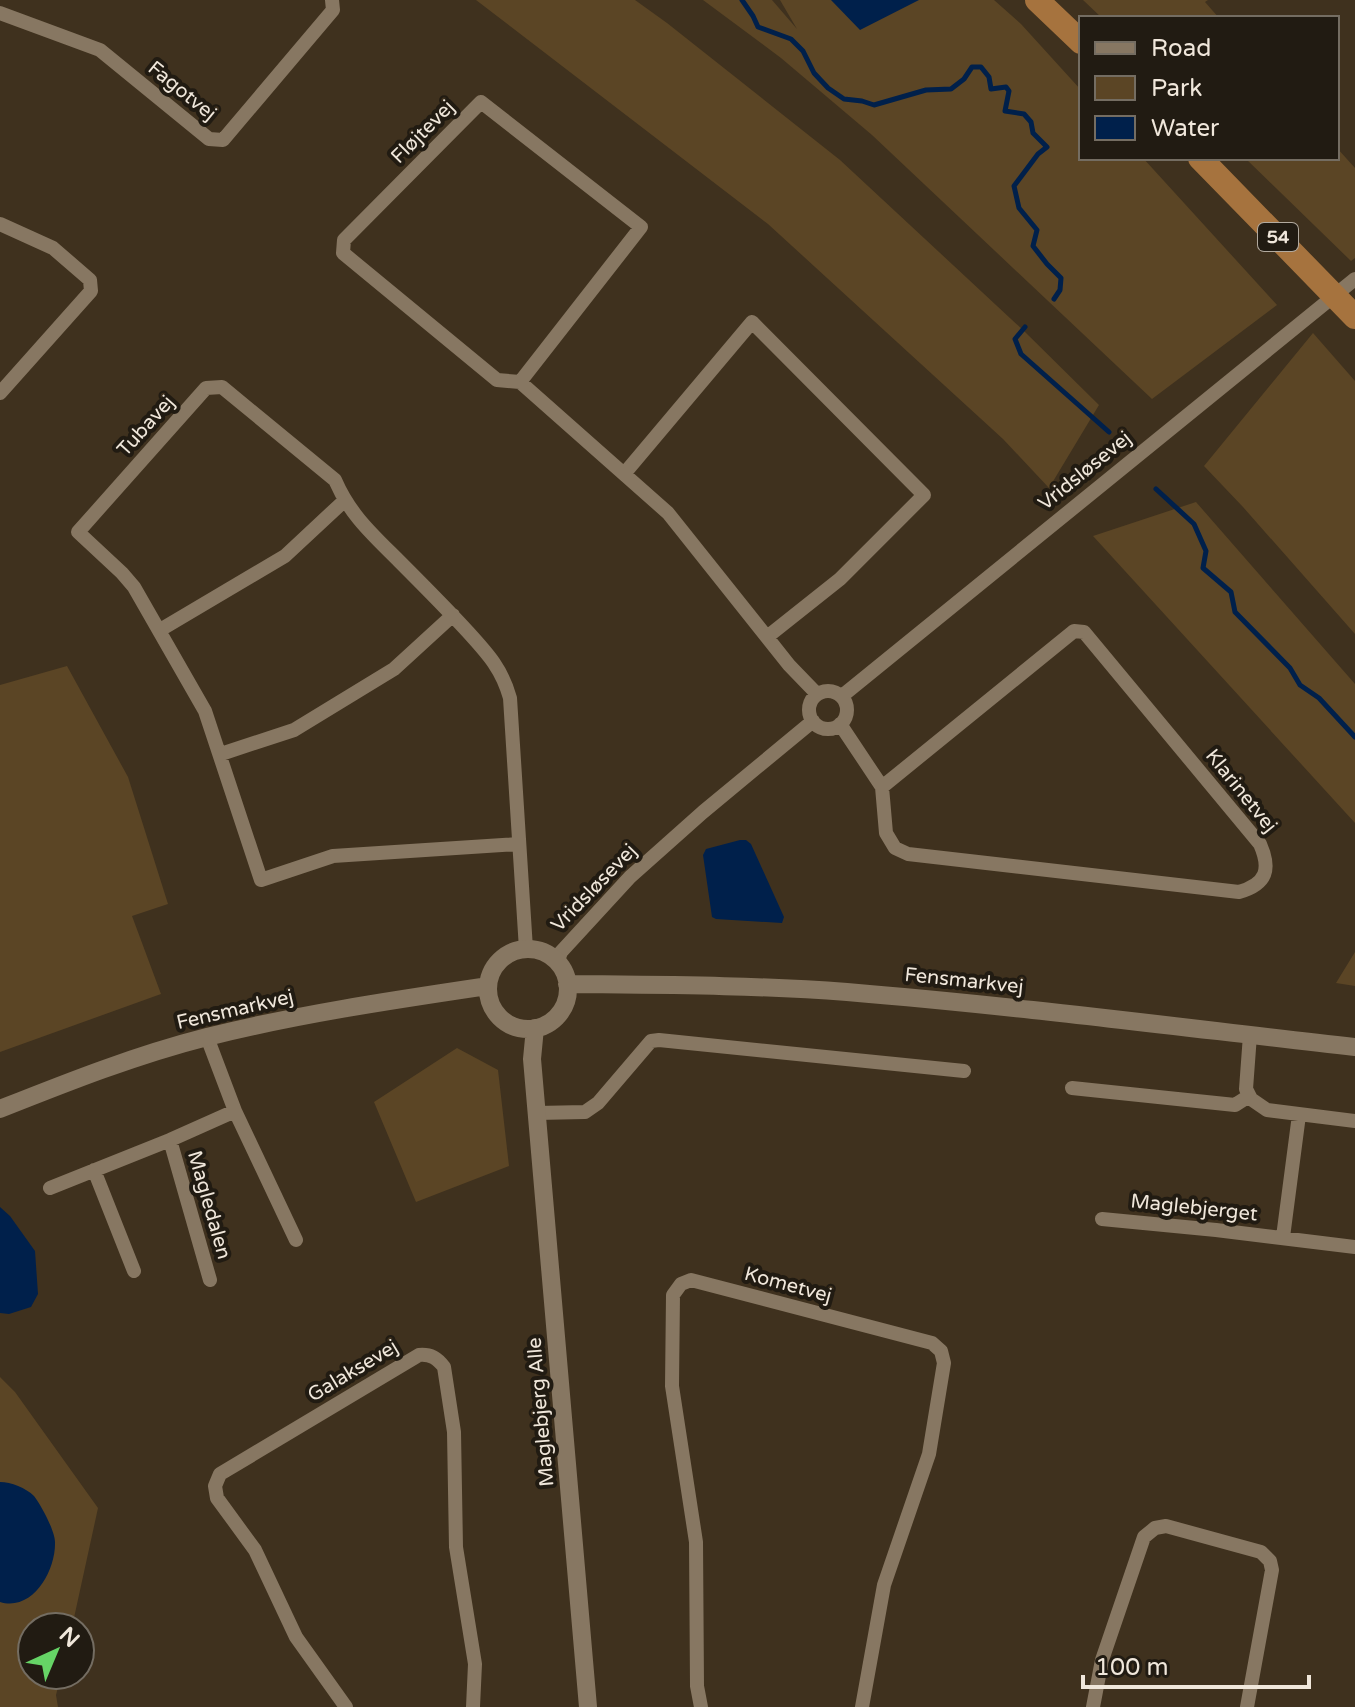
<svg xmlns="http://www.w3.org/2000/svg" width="1355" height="1707" font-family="'Varela Round',sans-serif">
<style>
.green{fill:#5b4525}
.water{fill:#00204b}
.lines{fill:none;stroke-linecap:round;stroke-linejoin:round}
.stream{stroke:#00204b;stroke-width:5}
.minor{stroke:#877762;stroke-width:14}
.tertiary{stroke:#877762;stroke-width:18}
.trunk{stroke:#a6733e;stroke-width:24}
.labels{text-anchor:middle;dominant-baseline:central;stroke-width:8;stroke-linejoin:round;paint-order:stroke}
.shield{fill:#211b12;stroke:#b2aa9f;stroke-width:2}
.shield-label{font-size:18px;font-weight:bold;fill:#f0e7db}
.street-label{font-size:20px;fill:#f0e7db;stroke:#211b12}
</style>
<rect width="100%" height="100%" fill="#3f311e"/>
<!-- green -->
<path class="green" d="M476,0H635L667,23L840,160L1024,331L1099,405L1049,488L1003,439L768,224Z
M703,0H772L797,29L780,0H994L1021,24L1081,90V158H1143L1277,305L1152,399L872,135L781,58Z
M1083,0H1208L1205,2L1219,18H1102Z
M1337,148L1355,168V258L1351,261L1245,158H1337Z
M1313,333L1355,381V634L1243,507L1204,466Z
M1196,502L1355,684V823L1093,536Z
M67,666L128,777L168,904L132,916L161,994L0,1052V685Z
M1355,952V986L1336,983Z
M457,1048L498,1070L509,1166L416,1202L374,1102Z
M0,1377L15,1392L98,1508L72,1627H32V1675H61L56,1695L58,1707H0Z"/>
<!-- water -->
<path class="water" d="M831,0H919L860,30Z
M740,840H746L751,844L784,917L782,923L716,919L712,917L703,855L706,849Z
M0,1207L10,1216L35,1251L38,1294L31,1307L9,1314L0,1313Z
M0,1482C11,1482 26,1488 34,1496C41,1505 55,1531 55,1542C56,1570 33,1612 0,1602Z"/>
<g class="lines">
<!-- stream -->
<path class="stream" d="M742,0L753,16L758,27L791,39L803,51L814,73L828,88L844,99L862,101L874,105L926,90L951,89L964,79L972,67H981L989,77L991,89L1006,87L1009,91L1005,111L1024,114L1031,122L1033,133L1047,147L1038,154L1014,186L1019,208L1037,230L1033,246L1047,264L1061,278L1060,290L1054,299
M1025,327L1015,339L1021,354L1109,432
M1156,489L1194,524L1206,551L1203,568L1231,592L1235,612L1290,668L1300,685L1319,698L1355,737"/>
<!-- minor -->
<path class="minor" d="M0,13L100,50L209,139L223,140L333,10L332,0
M0,224L53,248L90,280L91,291L0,393
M520,382L497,380L343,253L344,240L481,102L641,227L520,382L668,513L789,665L817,694
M624,474L752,322L924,495L840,579L767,637
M160,630L285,556L344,501
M809 710a19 19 0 1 1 38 0a19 19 0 1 1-38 0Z
M842,696L1355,279
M840,724L882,787L886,833L895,848L908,854L1239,892C1267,884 1271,869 1260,844L1084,632L1074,631L882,787
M221,754L294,730L394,669L453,615
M518,844L333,856L261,880L205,711L134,587L122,573L78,532L206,388L222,387L335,480C350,515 373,535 399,561C423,585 446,608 468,632C488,654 502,669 510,698L526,949
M557,963L561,952L630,877L703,812L813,721
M1250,1035L1246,1089L1251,1099L1267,1110L1355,1121
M207,1037L235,1111L296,1240
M1072,1088L1235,1105L1249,1096
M537,1113L585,1112L598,1103L651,1041L659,1040L964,1071
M170,1140L210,1280
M94,1170L134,1271
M50,1188L170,1140L235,1111
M1102,1219L1216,1230L1355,1247
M1283,1237L1299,1115
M346,1707L296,1637L255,1550L217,1498L215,1486L220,1474L419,1355C431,1354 437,1358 444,1367L454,1432L456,1547L475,1664L473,1707
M701,1707L697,1686L696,1542L672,1386L673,1295L681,1284L691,1280L932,1343L941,1351L944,1363L929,1454L884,1585L862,1707
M1093,1707L1102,1660L1144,1537L1155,1528L1166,1526L1261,1552L1270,1561L1272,1570L1247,1707"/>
<!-- tertiary -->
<path class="tertiary" d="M488 989a40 40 0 1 1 80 0a40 40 0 1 1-80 0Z
M567,984C660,985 754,985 847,992C1017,1006 1186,1028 1355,1047
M535,1028L532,1059L588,1707
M0,1109C68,1082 136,1055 207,1037C299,1014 394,1000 488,986"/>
<!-- trunk -->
<path class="trunk" d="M1037,0L1081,42
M1200,158L1355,317"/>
</g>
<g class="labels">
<!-- shield labels -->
<rect class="shield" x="1258" y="223" width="40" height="28" rx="6"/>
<g class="shield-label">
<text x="1278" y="237">54</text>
</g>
<!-- street labels -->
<g class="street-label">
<text transform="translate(182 91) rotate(39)">Fagotvej</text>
<text transform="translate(423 132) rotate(-45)">Fløjtevej</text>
<text transform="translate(146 426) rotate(-48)">Tubavej</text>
<text transform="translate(1085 471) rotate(-39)">Vridsløsevej</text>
<text transform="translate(1241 791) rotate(51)">Klarinetvej</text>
<text transform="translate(594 888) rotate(-46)">Vridsløsevej</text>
<text transform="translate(964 981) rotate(6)">Fensmarkvej</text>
<text transform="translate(235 1010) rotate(-13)">Fensmarkvej</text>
<text transform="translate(209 1205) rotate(74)">Magledalen</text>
<text transform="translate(1194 1208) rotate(6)">Maglebjerget</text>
<text transform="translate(788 1285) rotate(15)">Kometvej</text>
<text transform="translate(353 1371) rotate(-31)">Galaksevej</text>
<text transform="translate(541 1412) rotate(-95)">Maglebjerg Alle</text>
</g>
</g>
<!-- legend -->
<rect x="1079" y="16" width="260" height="144" fill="#211b12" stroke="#746d62" stroke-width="2"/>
<rect x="1095" y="42" width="40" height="12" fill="#877762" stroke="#746d62" stroke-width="2"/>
<text x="1151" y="56" font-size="24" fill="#f0e7db">Road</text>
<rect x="1095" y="76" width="40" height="24" fill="#5b4525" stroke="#746d62" stroke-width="2"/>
<text x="1151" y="96" font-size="24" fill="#f0e7db">Park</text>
<rect x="1095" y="116" width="40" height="24" fill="#00204b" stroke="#746d62" stroke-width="2"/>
<text x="1151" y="136" font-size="24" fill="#f0e7db">Water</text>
<!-- north arrow -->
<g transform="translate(56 1651) rotate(44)"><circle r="38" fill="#211b12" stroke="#746d62" stroke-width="2"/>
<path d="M0-6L14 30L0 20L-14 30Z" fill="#66d466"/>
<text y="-12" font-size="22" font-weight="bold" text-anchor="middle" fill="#f0e7db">N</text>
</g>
<!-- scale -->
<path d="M1083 1675v12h226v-12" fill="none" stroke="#f0e7db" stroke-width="4"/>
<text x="1095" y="1675" font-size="24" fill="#f0e7db" stroke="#211b12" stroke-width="6" paint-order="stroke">100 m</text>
</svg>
